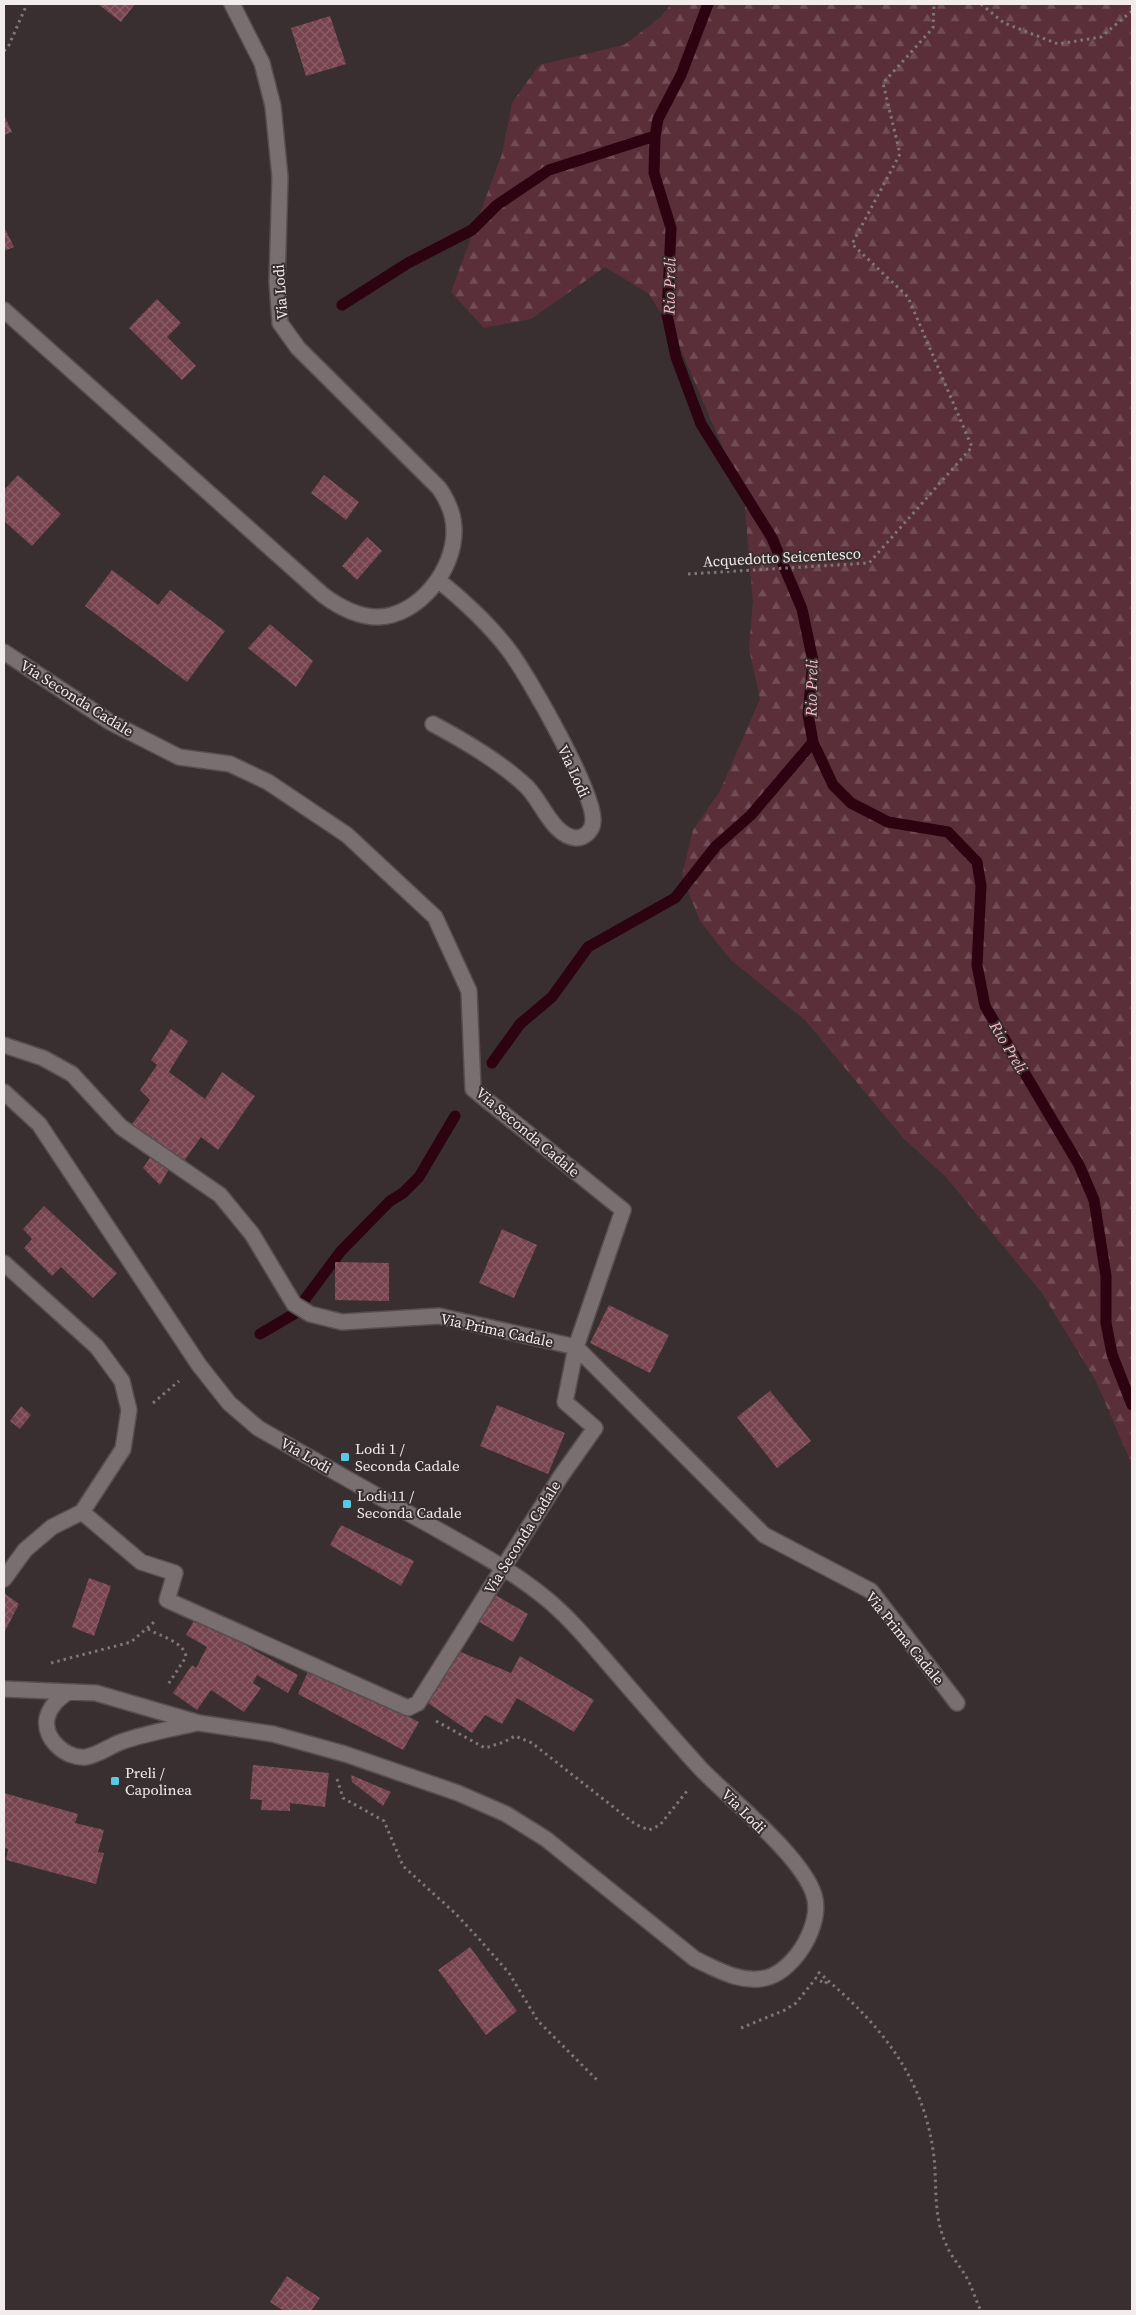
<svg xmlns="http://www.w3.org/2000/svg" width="1136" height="2315" font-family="'Source Serif 4',serif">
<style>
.forest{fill:url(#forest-firs)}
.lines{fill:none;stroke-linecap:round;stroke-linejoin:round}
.stream{stroke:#2d0211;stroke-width:11}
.building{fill:url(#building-cross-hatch)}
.minor-casing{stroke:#574e50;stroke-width:18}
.path{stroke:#7f7678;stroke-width:3;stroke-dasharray:2.5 4;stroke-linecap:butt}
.minor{stroke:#796e70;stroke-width:15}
.poi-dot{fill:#57c9e2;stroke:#392f31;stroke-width:2}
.labels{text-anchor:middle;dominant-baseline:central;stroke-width:4;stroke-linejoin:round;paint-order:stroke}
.street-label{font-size:15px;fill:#f2eced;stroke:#392f31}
.poi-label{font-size:15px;fill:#f2eced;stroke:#392f31;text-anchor:start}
.water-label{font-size:16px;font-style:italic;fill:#fbb6c5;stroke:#392f31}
</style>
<defs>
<pattern id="forest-firs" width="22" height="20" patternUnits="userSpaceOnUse" patternTransform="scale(1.25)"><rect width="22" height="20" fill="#5a2f3a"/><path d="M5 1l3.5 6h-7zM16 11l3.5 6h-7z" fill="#724d57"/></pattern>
<pattern id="building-cross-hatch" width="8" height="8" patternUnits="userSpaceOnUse" patternTransform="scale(1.25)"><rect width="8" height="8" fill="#76434f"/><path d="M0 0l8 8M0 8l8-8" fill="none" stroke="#8a5e69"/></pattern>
</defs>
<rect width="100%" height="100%" fill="#392f31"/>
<!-- forest -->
<path class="forest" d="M671,4H1132V1465L1096,1381L1042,1293L945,1176L904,1139L805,1020L731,960L700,921L682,875L693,830L720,791L760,699L749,649L753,602L744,497L676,338L649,294L605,267L531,319L484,328L451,292L502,154L512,103L539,65L624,45L661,17Z"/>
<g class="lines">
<!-- stream -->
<path class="stream" d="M708,4L681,75L658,119L655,136L654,173L671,228L667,315L676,357L701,424L772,538L802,609L813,661L808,714L813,742L833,785L851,803L888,822L948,832L977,862L981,886L977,965L985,1006L1079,1165L1094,1200L1106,1276V1323L1112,1354L1132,1405
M342,305L408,263L472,230L497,205L549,170L655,136
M492,1063L520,1024L552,997L588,947L675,898L716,846L751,815L813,742
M260,1334L294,1314L341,1251L390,1201L403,1193L419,1177L455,1116"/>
</g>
<!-- building -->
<path class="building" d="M98,4H135L121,22Z
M330,16L346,64L306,76L291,28Z
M4,115L12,132L4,135Z
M4,227L14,247L4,251Z
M157,299L181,323L167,337L196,366L182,380L129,328Z
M18,475L61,514L32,546L4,521V490Z
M324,475L359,502L346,520L311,493Z
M367,537L382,551L357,580L342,566Z
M112,570L158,605L170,590L225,631L187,682L85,606Z
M270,624L313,661L296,687L248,648Z
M171,1029L188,1041L169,1072L205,1099L222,1072L255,1096L218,1150L201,1137L181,1165L130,1127L150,1100L140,1090L157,1065L151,1060Z
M152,1155L169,1169L160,1185L143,1168Z
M44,1206L117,1273L93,1298L61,1267L52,1276L24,1248L32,1239L23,1229Z
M502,1229L537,1245L514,1298L479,1283Z
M335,1262L389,1263V1301L335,1300Z
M609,1305L669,1335L650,1373L590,1343Z
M770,1391L811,1441L777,1468L737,1417Z
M497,1405L565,1433L548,1474L480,1446Z
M21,1406L31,1415L20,1429L10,1421Z
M341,1525L414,1561L401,1586L330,1545Z
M89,1578L111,1586L94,1636L72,1627Z
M4,1593L19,1604L4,1633Z
M492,1593L528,1614L513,1642L476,1620Z
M196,1617L298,1675L288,1693L257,1675L253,1683L261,1688L244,1712L211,1690L197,1710L173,1693L192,1665L196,1668L207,1647L186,1635Z
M456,1650L511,1673L520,1656L594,1700L574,1732L517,1698L502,1724L485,1715L472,1733L425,1701Z
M310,1667L419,1722L403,1750L298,1694Z
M253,1765L329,1773L325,1807L290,1803V1811L261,1810L262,1800L250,1799Z
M351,1775L391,1792L383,1806L352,1782Z
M4,1793L78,1814L75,1823L104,1830L98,1852L104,1853L96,1884L6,1860L8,1849L4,1848Z
M470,1947L517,2011L486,2035L438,1970Z
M287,2276L320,2298L311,2311H284L270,2302Z"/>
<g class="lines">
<!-- minor casing -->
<g class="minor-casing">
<path id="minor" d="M4,310L323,595C339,607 357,617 378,617C419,616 455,569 454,530C454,514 448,501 439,488L298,348L280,323L277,282L280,177L273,106L262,63L232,4
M4,652L110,722L179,757L230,764L268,782L347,835L435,917L469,991L473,1089L623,1210L576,1347L565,1402L595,1428L561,1476L418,1703L408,1708L167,1600L175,1573L141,1562L82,1512L123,1449L129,1410L122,1381L97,1347L4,1263
M433,724C463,740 502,763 527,787C542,802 553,836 576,838C585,838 593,830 593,821C595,793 528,675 508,649C488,623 464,601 438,580
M4,1045L43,1058L72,1074L121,1127L220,1195L252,1234L294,1304L310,1314L342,1322L439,1316L576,1347L764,1535L871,1591L957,1703
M4,1092L39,1124L199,1365L229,1403L258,1428C314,1460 370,1492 426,1523C466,1546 507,1567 543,1596C567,1615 587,1639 607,1662C638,1698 669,1734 701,1769C731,1800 802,1856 814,1895C823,1923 796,1968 769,1977C743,1985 718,1970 695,1959L546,1839L506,1814L458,1793L345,1754L273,1734L199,1723L96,1693L4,1689
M4,1579L25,1550L52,1527L82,1512
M68,1692C58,1699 50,1706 47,1718C43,1739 66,1759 86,1757C98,1755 110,1746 121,1742C145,1733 172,1729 197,1723"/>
</g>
<!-- path -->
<path class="path" d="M981,4L1004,23L1058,44L1101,37L1132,11
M4,51L9,45L27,4
M688,574L869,563L972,447L908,297L852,244L900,154L883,83L933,28L934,4
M153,1403L179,1381
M148,1629C159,1636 185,1642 186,1657L167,1686
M51,1663L131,1642L154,1622
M436,1721L485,1748L504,1742L515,1736L532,1743L635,1824L649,1830L660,1825L687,1791
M337,1779L343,1798L384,1821L403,1866L456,1914L480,1940L509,1973L538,2021L599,2082
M818,1972C879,2023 924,2075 934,2157C937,2186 933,2216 946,2244C951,2257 961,2267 968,2280C973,2290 976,2301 981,2311
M741,2028L785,2010L796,2003L816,1978L825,1984L828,1980"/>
<!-- minor -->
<use href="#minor" class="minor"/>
</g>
<!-- markers -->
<g class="poi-dot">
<rect x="340" y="1452" width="10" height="10" rx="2.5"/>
<rect x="342" y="1499" width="10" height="10" rx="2.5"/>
<rect x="110" y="1776" width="10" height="10" rx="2.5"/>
</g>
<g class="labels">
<!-- street labels -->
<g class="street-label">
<text transform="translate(280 292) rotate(-94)">Via Lodi</text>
<text transform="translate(782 557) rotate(-3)">Acquedotto Seicentesco</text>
<text transform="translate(77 698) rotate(32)">Via Seconda Cadale</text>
<text transform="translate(574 771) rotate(65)">Via Lodi</text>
<text transform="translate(528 1132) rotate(40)">Via Seconda Cadale</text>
<text transform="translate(497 1330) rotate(12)">Via Prima Cadale</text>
<text transform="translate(306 1455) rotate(30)">Via Lodi</text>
<text transform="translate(522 1537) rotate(-58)">Via Seconda Cadale</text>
<text transform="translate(905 1638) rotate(51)">Via Prima Cadale</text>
<text transform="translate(744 1811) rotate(45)">Via Lodi</text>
</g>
<!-- poi labels -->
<g class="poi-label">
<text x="355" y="1448">Lodi 1 /<tspan x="355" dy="17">Seconda Cadale</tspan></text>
<text x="357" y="1495">Lodi 11 /<tspan x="357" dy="17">Seconda Cadale</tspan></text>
<text x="125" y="1772">Preli /<tspan x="125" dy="17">Capolinea</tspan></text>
</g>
<!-- water labels -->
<g class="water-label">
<text transform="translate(669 286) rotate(-89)">Rio Preli</text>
<text transform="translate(811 688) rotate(-89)">Rio Preli</text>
<text transform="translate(1009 1047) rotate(59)">Rio Preli</text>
</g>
</g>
<!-- border -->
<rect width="1136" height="2315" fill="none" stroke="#f2eced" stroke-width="10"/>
</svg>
